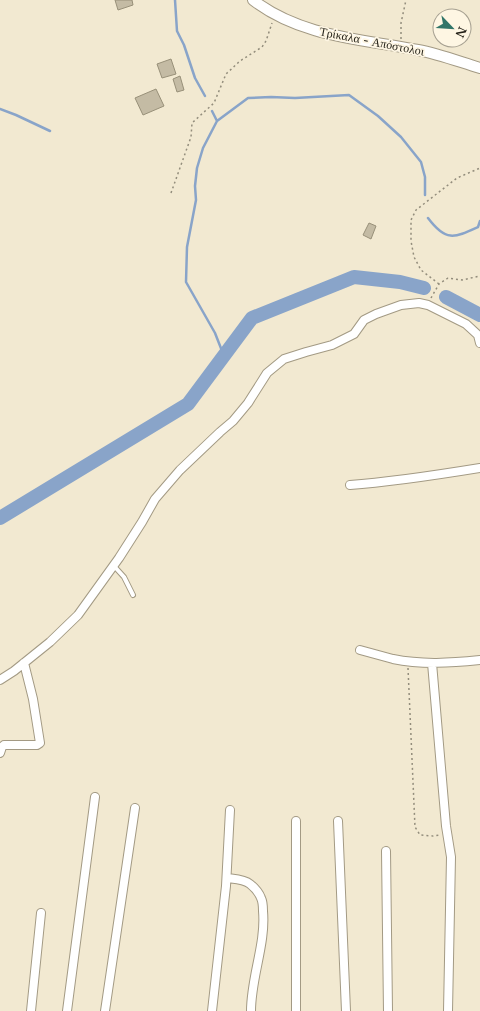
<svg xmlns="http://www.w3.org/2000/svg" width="480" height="1011" font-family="'Libre Baskerville',serif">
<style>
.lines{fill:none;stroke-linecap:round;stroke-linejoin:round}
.stream{stroke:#89a4c9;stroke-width:2.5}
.river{stroke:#89a4c9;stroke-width:14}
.building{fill:#c4bba4;stroke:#989079}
.service-casing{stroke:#a39a84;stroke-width:6}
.minor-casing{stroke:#a39a84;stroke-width:10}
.tertiary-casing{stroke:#a39a84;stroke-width:12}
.path{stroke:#938d7c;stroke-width:1.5;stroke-dasharray:2 3;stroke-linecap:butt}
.service{stroke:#fff;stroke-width:4}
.minor{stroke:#fff;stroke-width:8}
.tertiary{stroke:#fff;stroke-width:10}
.labels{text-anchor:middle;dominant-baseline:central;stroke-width:3.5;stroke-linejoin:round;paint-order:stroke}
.street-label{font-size:12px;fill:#232017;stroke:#fef6e3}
</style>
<rect width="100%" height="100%" fill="#f2e9d1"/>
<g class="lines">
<!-- stream -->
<path class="stream" d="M175,0L177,31L184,45L195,78L205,96
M0,109L16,115L50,131
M212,111L217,121L203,148L197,168L195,186L196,200L187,247L186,282L215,333L224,356
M217,121L248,98L271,97L295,98L349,95L378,116L401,137L421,162L425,177V195
M428,218C446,242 454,238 478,227L480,221"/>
<!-- river -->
<path class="river" d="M446,297L480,315
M0,518L188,404L252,318L354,277L400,282L424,288"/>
</g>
<!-- building -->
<path class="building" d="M115,0H132L133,5L118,10Z
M171,59L176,74L162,78L157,64Z
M180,76L184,90L177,92L173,79Z
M156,89L164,106L143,115L135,98Z
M369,223L376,226L371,239L363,235Z"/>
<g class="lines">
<!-- service casing -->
<g class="service-casing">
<path id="service" d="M114,566L124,577L133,595"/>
</g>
<!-- minor casing -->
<g class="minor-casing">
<path id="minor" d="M350,485C393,482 437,475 480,468
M360,650C371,653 382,656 393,659C422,665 451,663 480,660
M432,663L446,826L451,857L448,1011
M0,680L14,671L50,642L78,615L119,558L142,522L155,499L180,470L220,432L233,421L248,403L267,373L284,359L306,352L332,345L354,334L364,320L376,314L401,305L419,303L428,305L466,324L478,335L480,343
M0,753L2,747L4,745H37L40,743L33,699L24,663
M338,821L346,1011
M386,851L388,1011
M227,878C234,879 244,879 250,884C255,888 259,893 261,898C263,902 263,907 263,911C266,944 251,977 251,1011
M31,1011L41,913
M67,1011L95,797
M105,1011L135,808
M212,1011L226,886L230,810
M296,1011V821"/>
</g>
<!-- tertiary casing -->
<g class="tertiary-casing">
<path id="tertiary" d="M253,0C301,37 362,39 418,50C439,54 460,62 480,68"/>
</g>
<!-- path -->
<path class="path" d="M401,39V23L406,0
M171,193L191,137L192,123L214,103L226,74L240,61L262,47L266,41L272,23
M439,284L421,270L414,257L411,241V220L416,210L457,178L480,168
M431,298L439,284L448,278L462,280L480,276
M408,668L415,827L420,835L433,836L440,835"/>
<!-- service -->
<use href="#service" class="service"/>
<!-- minor -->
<use href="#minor" class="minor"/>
<!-- tertiary -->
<use href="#tertiary" class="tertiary"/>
</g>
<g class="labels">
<!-- street labels -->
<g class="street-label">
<text transform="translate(372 41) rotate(11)">Τρίκαλα - Απόστολοι</text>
</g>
</g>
<!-- north arrow -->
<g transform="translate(452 28) rotate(115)"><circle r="19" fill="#fef6e3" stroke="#a6a091"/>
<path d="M0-3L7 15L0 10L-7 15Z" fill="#317568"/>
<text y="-6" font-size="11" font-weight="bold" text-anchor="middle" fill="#232017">N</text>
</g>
</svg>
